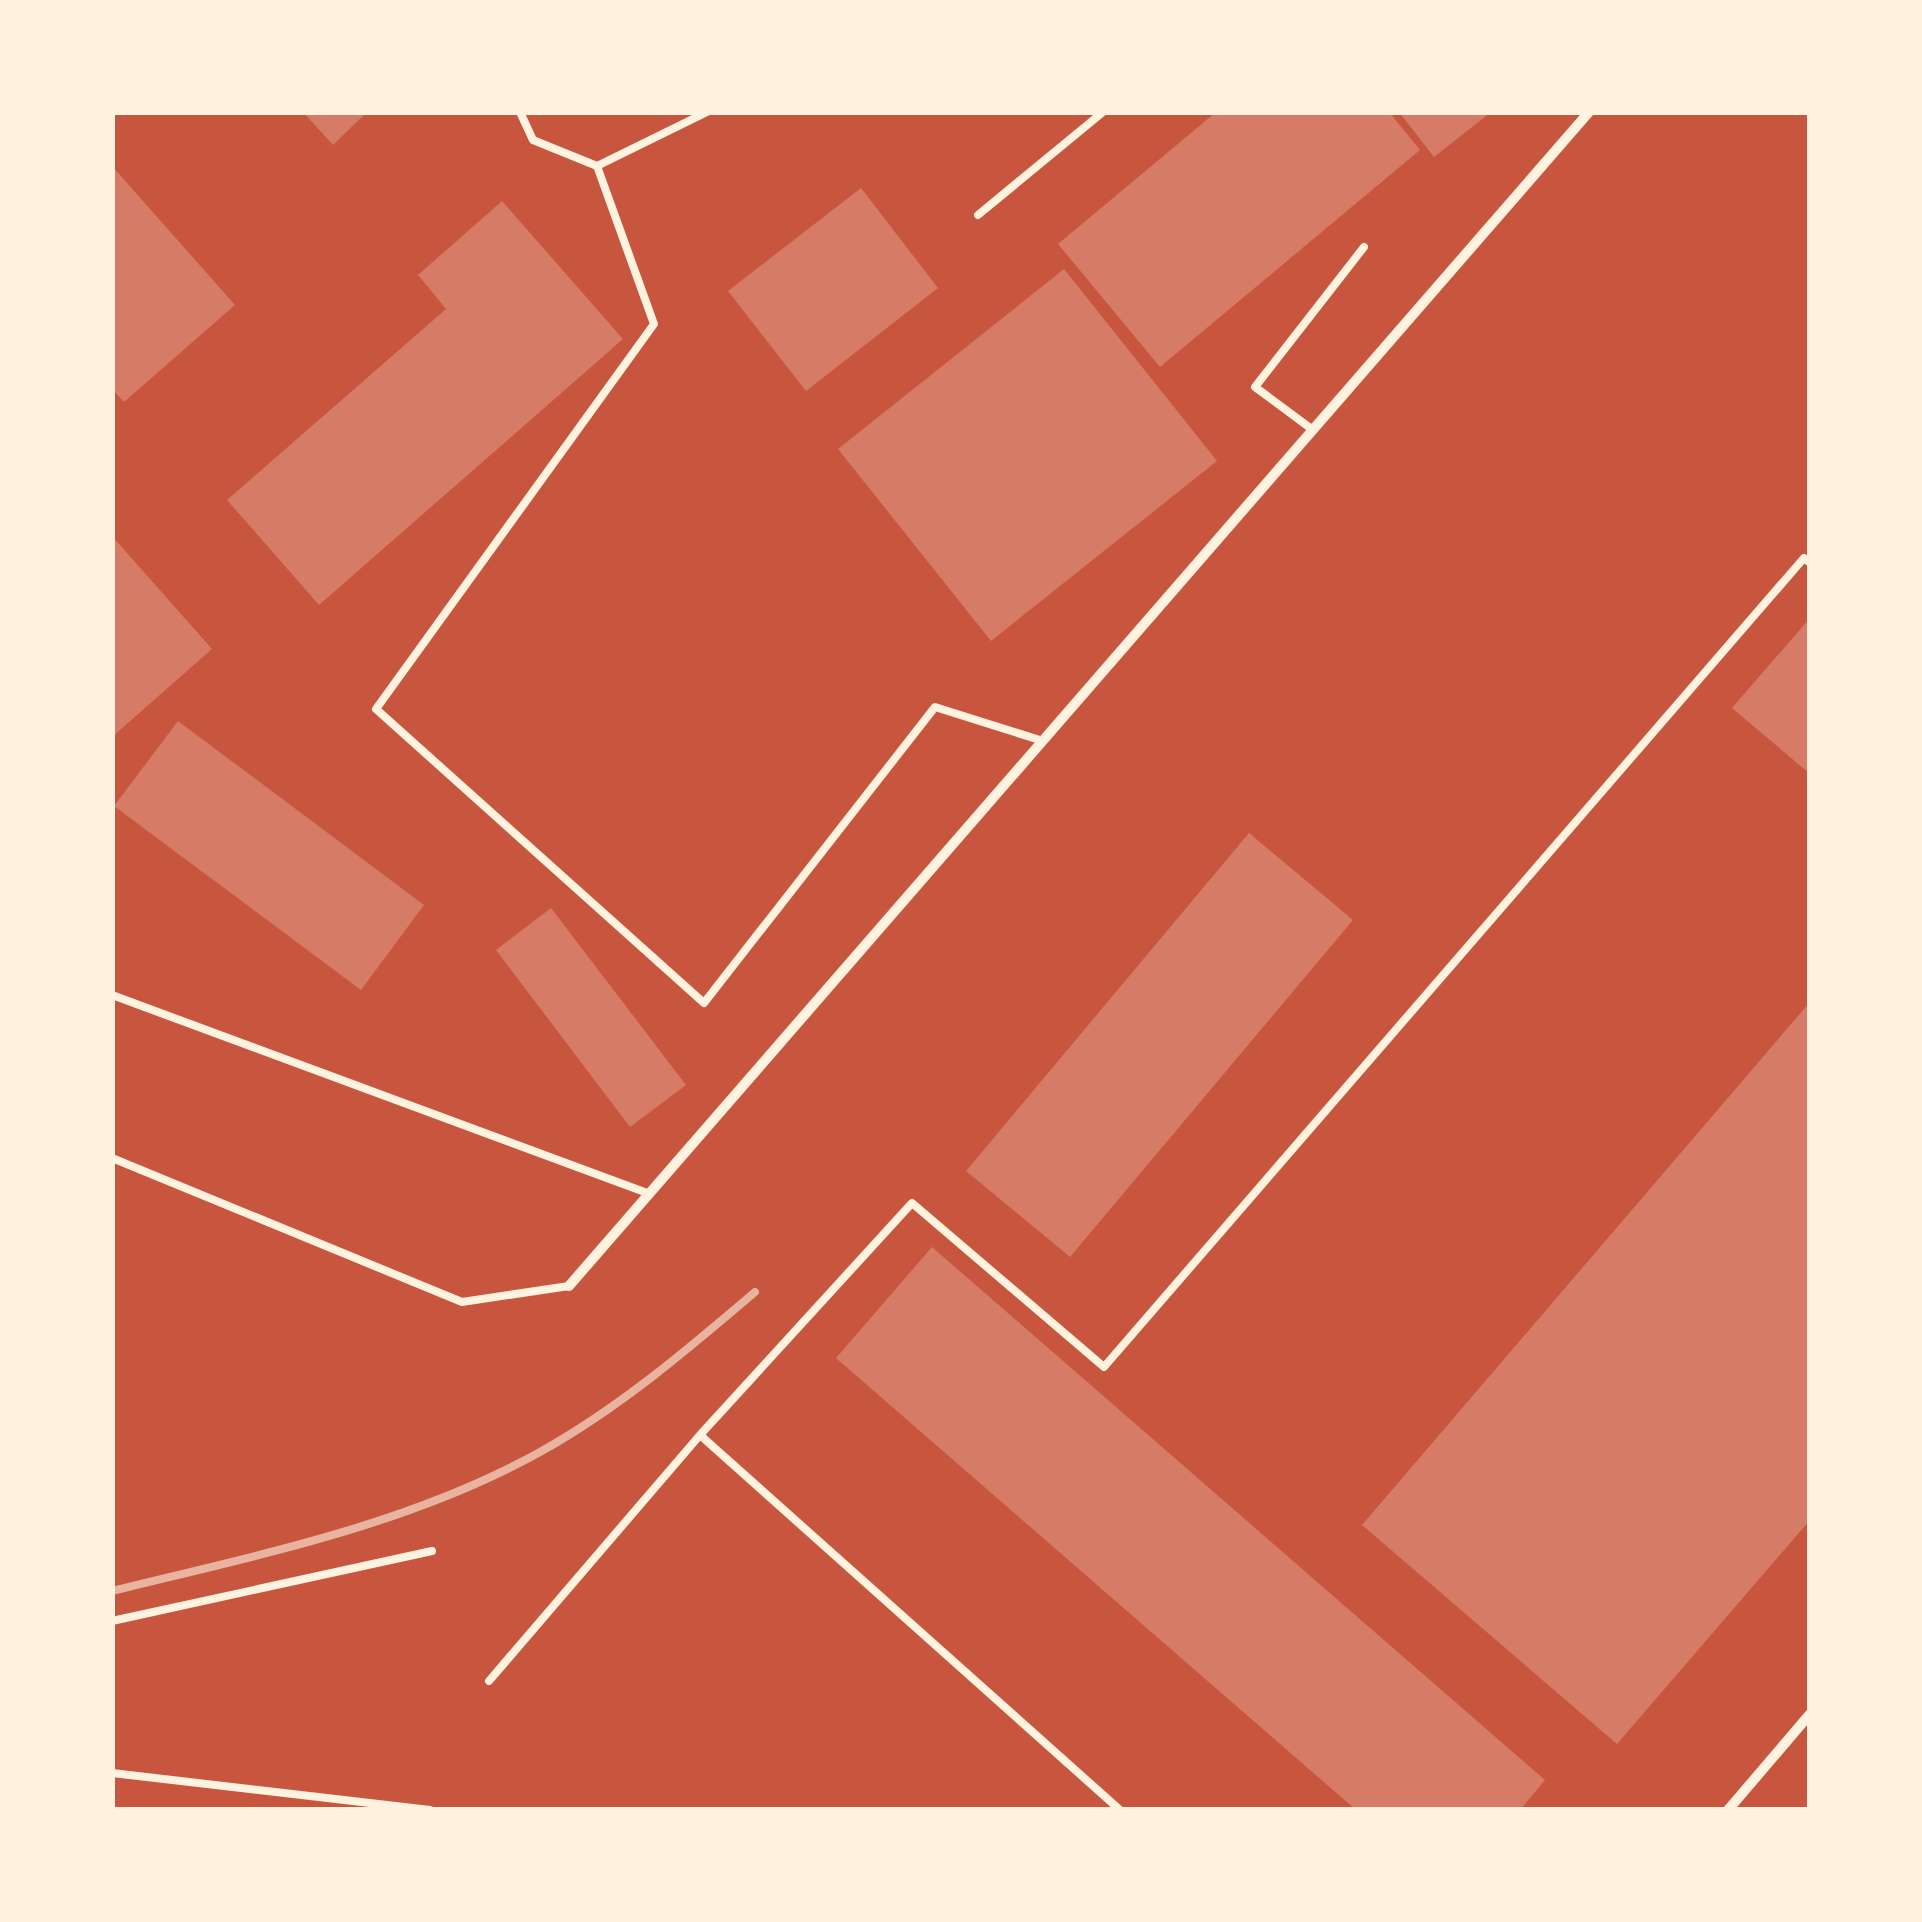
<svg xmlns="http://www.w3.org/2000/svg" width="1922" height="1922" font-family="'Work Sans',sans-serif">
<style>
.building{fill:#d67c66}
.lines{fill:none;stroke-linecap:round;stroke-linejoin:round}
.service{stroke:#fff3e0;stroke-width:8}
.minor{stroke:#fff3e0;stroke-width:10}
.rail{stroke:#e9b49f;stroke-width:8}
</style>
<rect width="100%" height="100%" fill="#c8553d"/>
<!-- building -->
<path class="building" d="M303,112H367L333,145Z
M1216,112H1389L1420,150L1160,367L1058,244Z
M1399,112H1491L1434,157Z
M112,166L235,305L124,402L112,389Z
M861,188L938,288L806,391L728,291Z
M502,201L623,339L319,605L227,500L446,309L418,275Z
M1064,269L1217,461L991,641L838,449Z
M112,536L212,649L112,737Z
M1810,618V774L1732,708Z
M178,721L424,905L361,990L114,806Z
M1249,833L1353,920L1070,1257L966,1171Z
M551,908L686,1085L630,1127L496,950Z
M1810,1002V1520L1617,1744L1362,1525Z
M932,1247L1545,1780L1520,1810H1356L836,1358Z"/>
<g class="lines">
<!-- service -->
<path class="service" d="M520,112L533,140L597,166
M707,112L597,166L654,324L376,709L704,1003L935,707L1043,741
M978,215L1103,112
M1313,430L1255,387L1364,247
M112,995L650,1194
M112,1158L462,1302L569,1286
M700,1435L1120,1810
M112,1621L432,1551
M489,1681L700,1435L912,1203L1104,1367L1804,558L1810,563
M112,1773L430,1810"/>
<!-- minor -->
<path class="minor" d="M569,1286L1589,112
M1728,1810L1810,1714"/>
<!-- rail -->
<path class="rail" d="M112,1591C257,1555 409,1525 540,1452C619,1408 687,1350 755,1292"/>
</g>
<!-- border -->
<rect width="1922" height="1922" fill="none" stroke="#fff3e0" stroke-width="230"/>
</svg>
